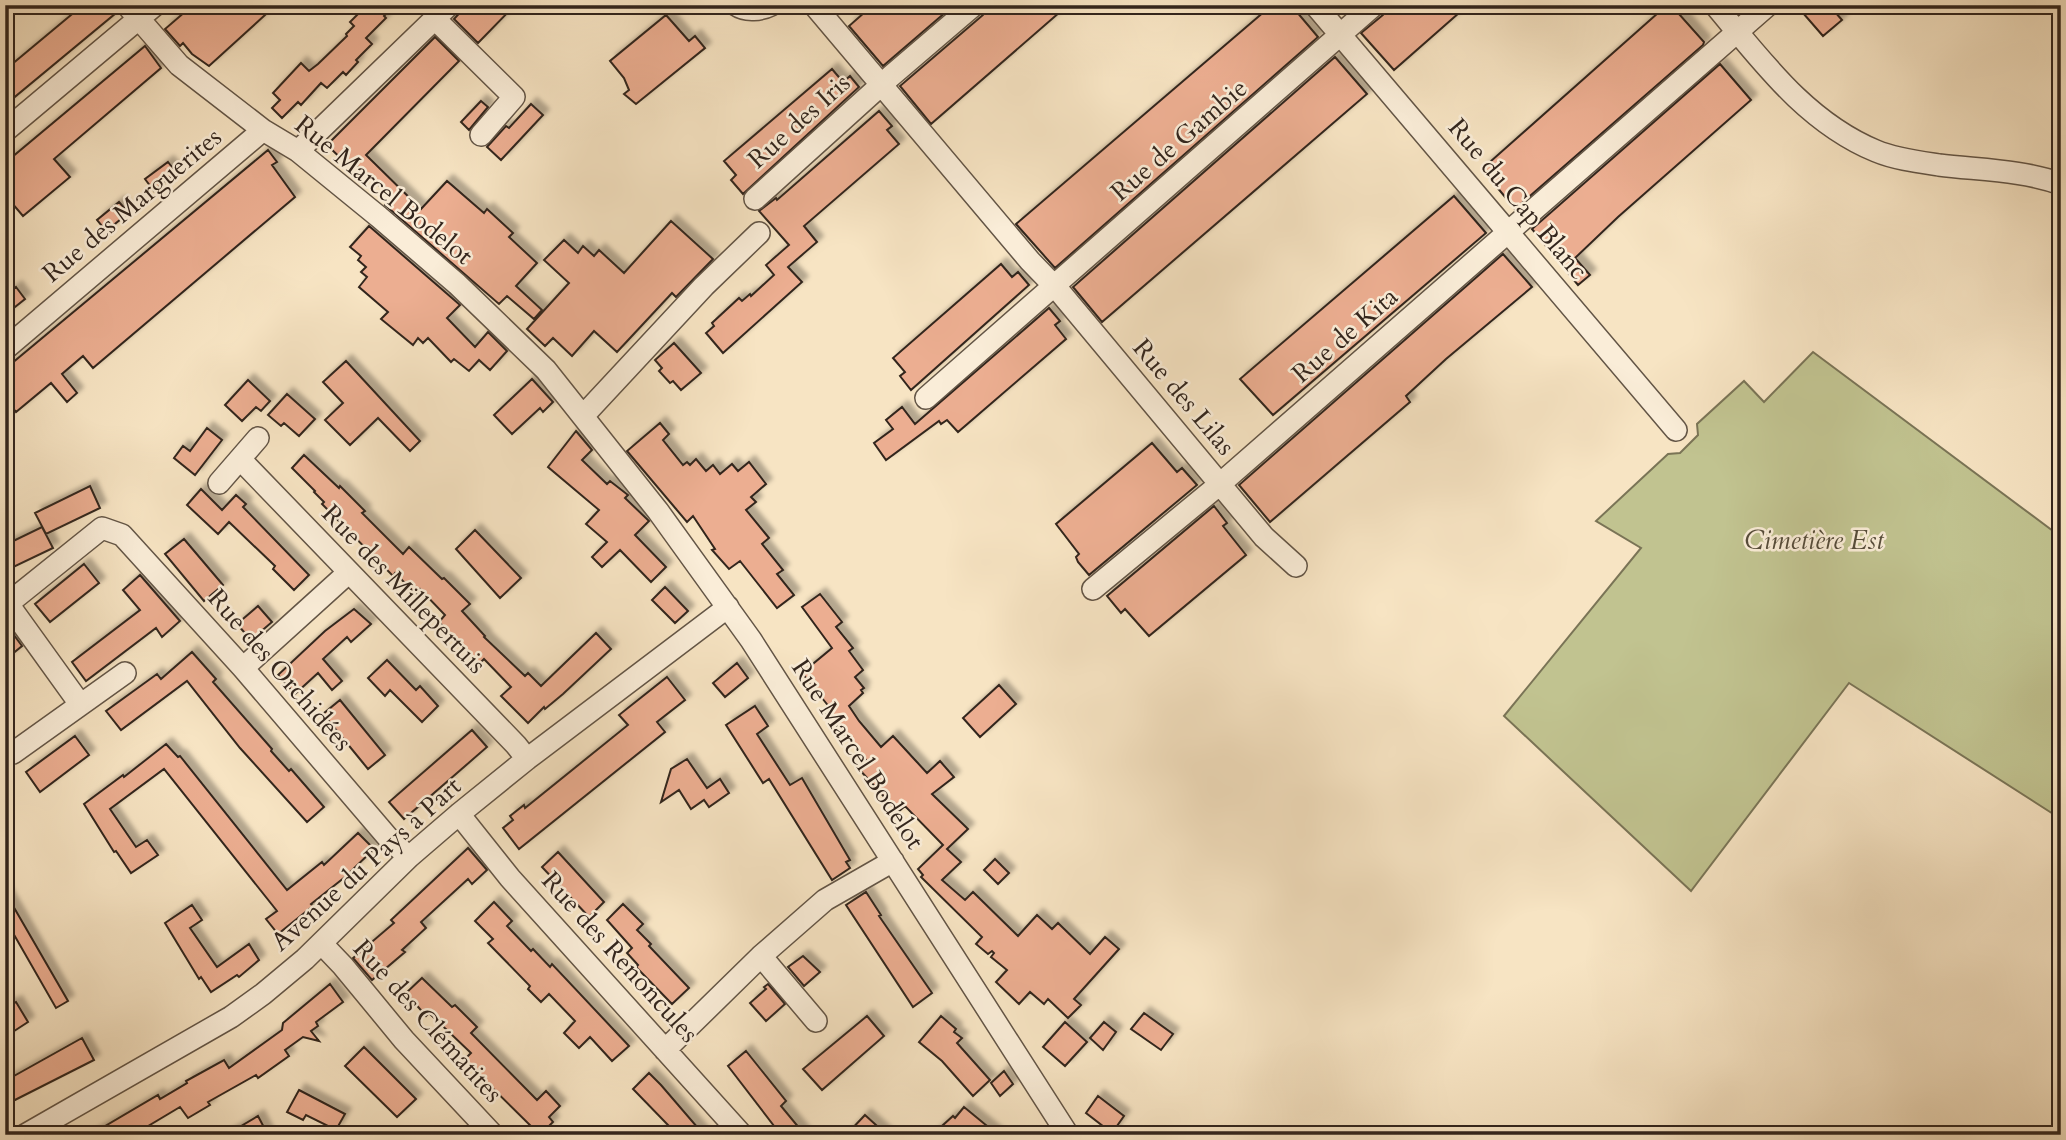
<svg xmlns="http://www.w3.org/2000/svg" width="2066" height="1140" font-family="Cardo,serif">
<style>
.green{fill:#c1c390;stroke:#7a7456;stroke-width:2}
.building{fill:#ecae91;stroke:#32251d;stroke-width:2;filter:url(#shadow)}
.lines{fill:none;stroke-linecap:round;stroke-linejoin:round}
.minor-casing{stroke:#635546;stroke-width:24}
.minor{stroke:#faedd8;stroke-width:21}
.labels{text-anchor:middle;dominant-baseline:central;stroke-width:5;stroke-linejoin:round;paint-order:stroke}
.street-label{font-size:26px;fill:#32251d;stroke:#faedd8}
.park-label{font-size:26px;font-style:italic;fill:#564c3a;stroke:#faedd8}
</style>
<defs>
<filter id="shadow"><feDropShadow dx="6" dy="-6" stdDeviation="2" flood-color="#0004"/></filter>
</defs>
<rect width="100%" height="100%" fill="#f7e4c3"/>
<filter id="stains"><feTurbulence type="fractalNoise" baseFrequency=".00286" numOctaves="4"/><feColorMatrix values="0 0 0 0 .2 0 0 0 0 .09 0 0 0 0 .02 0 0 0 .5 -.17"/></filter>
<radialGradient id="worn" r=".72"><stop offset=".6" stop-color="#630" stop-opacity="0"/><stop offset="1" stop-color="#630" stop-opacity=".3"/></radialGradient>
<!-- green -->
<path class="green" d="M1813,352L2061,537V819L1849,683L1691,891L1504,716L1641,548L1596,521L1668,454L1680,453L1698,435L1697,424L1744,381L1764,402Z"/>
<!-- building -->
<path class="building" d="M83,5H110L116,13L5,105V70Z
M193,5H276L209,66L192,54L183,43L180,46L165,29Z
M367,5H394L384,16L386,18L366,38L372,44L356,60L358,62L346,75L343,72L327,88L321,83L301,105L298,102L282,118L272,108L280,100L273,93L301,63L309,71L318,64L347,36L346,34L354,26L350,22Z
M467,5H515L478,43L454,19Z
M873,5H907L912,12L920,5H954L883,66L849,26Z
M987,5H1068L931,124L900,86L983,15Z
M1272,5H1291L1318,37L1055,268L1016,224Z
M1387,5H1468L1394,70L1361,33L1383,15Z
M1667,5H1671L1704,42L1703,45L1515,209L1482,169Z
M1796,5H1829L1842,20L1823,36Z
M666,15L689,41L695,36L705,48L636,104L624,94L629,90L624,78L610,61Z
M435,37L459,61L366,155L421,209L447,181L484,213L487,209L513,233L509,237L537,263L516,286L542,310L534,319L507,296L499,304L385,205L392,197L356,165L352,169L327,145Z
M145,46L161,68L54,159L70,177L23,216L5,195V163Z
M1335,57L1367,94L1102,322L1073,287Z
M1720,64L1751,100L1618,217L1575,258L1590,275L1578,285L1532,229Z
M832,69L843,82L850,76L859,87L743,194L731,180L736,175L724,161Z
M481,101L488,107L469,130L461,122Z
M531,104L543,115L501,160L487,147L506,126L509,128Z
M879,111L892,126L887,130L899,144L804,226L817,242L788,267L802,282L723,353L706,333L714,326L712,323L739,298L742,301L750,294L751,296L774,275L766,265L789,245L759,211L776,198L777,200Z
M268,150L277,162L272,165L295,197L93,368L83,356L62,374L77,393L67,402L51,383L16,412L5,399V369Z
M168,162L176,172L154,191L145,179Z
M1454,196L1486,233L1273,415L1240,379Z
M119,202L126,210V215L106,231L97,220Z
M671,221L713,259L676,297L672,293L617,352L594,331L572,356L553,338L545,346L527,329L569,283L544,260L564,240L578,253L583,246L594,256L599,250L624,273Z
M369,226L460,305L447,318L475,347L488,332L507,351L490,370L479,360L469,371L454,359L451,362L428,338L423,343L418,338L413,345L381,319L388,312L359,287L367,277L361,272L366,267L358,260L361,256L350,247Z
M1503,254L1532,287L1446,359L1406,396L1410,402L1270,522L1239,485Z
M1001,264L1012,277L1018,272L1029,285L911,390L900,376L905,372L893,358Z
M16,287L25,299L5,315V296Z
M1049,308L1060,321L1055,325L1066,339L958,432L947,420L941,424L939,421L886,460L874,443L893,429L886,420L902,407L915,424Z
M674,343L701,373L681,390L673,381L670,383L659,371L662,368L655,360Z
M346,361L420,441L410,451L378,418L350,445L325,420L343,403L323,382Z
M532,379L553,402L543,412L540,408L512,434L494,415Z
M248,380L270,401L261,411L256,407L242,421L225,405Z
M287,394L315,419L299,436L284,423L281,426L268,415Z
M660,423L669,434L663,440L683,465L687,462L690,465L696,459L706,471L713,465L720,474L732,464L738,471L749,462L766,484L751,497L756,502L746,510L769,538L762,544L783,570L777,574L794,595L777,608L740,561L729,569L712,550L715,549L693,516L687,522L627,451Z
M207,428L222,440L195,475L174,458L183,446L190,451Z
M576,431L592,450L582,460L607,484L610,481L628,495L625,498L649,521L635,535L666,567L651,582L620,550L602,567L592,557L607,542L586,524L599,510L548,467Z
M1152,443L1177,472L1182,468L1197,485L1089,575L1078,562L1076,557L1079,554L1056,524Z
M304,455L339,488L340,486L365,511L362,513L403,554L409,547L442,579L444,578L470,604L462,611L485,636L484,637L525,676L528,673L541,686L596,633L611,649L563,694L545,709L544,707L528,723L501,696L511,687L484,659L479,664L439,622L445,615L420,589L416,594L395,573L393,576L322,504L324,502L314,492L315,491L292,468Z
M90,486L100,508L46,534L35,513Z
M201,489L222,510L236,495L246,504L243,507L309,575L294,590L273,569L275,566L229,522L218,534L187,505Z
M1214,506L1227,523L1223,526L1246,555L1149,636L1125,609L1121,613L1107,596Z
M42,527L53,548L5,571V545Z
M475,530L521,578L500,598L456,549Z
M184,539L223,585L204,601L165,554Z
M84,564L99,583L50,622L35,604Z
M140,575L180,621L162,637L156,628L86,681L72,662L140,610L123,590Z
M665,587L688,611L675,623L652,600Z
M820,594L842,622L836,627L853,648L849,651L863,670L855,677L864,688L861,690L863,693L849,706L859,721L881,747L893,736L927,773L940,761L954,777L932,794L968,829L947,849L961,862L942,880L965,900L973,892L1018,936L1037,915L1052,929L1058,923L1090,954L1105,937L1119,949L1074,999L1081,1005L1068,1018L1048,999L1044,1004L1030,992L1019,1004L996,982L1007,970L991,957L994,953L992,951L988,954L976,944L982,937L921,877L923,875L918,869L943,845L905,806L898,812L858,768L866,760L825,712L830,708L802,673L832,648L802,607Z
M258,606L272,622L251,640L237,624Z
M354,609L371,624L351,642L347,637L323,659L342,681L332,690L318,673L295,694L278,675L325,631Z
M5,623L22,646L5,660Z
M192,652L216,679L213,682L272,749L271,751L289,771L291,769L324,807L307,822L240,748L187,681L121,730L106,711L157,674L161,679Z
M387,660L416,690L420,686L438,706L422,722L390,690L385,696L368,678Z
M737,663L748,678L725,697L713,683Z
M667,677L685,700L657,722L665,732L519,849L503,828L513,820L510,816L524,805L525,808L628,725L619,715Z
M999,685L1016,704L980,737L963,718Z
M340,700L385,755L368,769L323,714Z
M755,706L768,726L757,734L790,785L802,778L850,860L846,862L850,868L832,880L769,779L763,783L726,725Z
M472,730L487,747L404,819L389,802Z
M75,736L89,755L40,792L26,772Z
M166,744L178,757L180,756L287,890L322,862L324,865L358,833L374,849L345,877L311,904L313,906L278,934L266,919L277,911L164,769L110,809L136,847L147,840L158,855L131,873L116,851L114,852L84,804L123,775L124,777Z
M687,759L707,788L720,779L729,793L709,807L704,800L691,809L679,790L661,802L671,769Z
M468,848L487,870L472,884L468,879L421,922L426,928L402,950L405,952L372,980L353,958L394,923L391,920Z
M558,852L604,902L589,917L542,867Z
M995,859L1009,873L998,884L984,870Z
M5,892L68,1001L56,1008L5,919Z
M866,892L881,915L879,916L932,993L913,1007L846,905Z
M494,902L512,921L507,926L531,951L533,949L550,967L552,964L629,1046L612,1061L590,1037L579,1048L564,1033L575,1021L549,994L541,1002L528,989L530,986L488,943L493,939L475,921Z
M623,904L643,924L637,930L651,944L649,946L689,988L672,1004L636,967L638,965L627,953L632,948L607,920Z
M192,905L202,920L190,928L217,967L249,944L259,960L239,977L237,975L211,992L201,977L199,979L165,923Z
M803,956L820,972L804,986L788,967Z
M422,978L452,1007L455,1005L477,1027L471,1033L537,1100L546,1091L560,1106L549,1117L553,1122L540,1135L464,1060L471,1053L429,1013L426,1016L406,993Z
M330,984L343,1002L316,1022L318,1026L311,1031L319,1041L303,1037L285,1050L289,1056L258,1078L256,1075L208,1102L210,1105L188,1118L180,1107L133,1135H90L158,1095L160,1099L187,1083L186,1081L224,1060L229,1068L282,1030L283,1023Z
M768,984L785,1004L766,1021L750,1003L766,989L764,987Z
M5,1001L8,1006L16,1002L28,1022L5,1037Z
M1144,1013L1173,1034L1161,1050L1131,1029Z
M867,1016L884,1036L822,1090L803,1069Z
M941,1016L956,1029L954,1032L962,1038L957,1043L990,1080L973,1096L942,1061L919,1042Z
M1065,1022L1087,1042L1065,1066L1043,1047Z
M1104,1022L1116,1032L1103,1050L1090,1038Z
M82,1038L94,1060L5,1105V1081Z
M364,1047L416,1099L397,1117L345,1066Z
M746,1051L786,1101L781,1106L805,1135H781L728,1066Z
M1004,1071L1013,1084L1000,1096L991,1083Z
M649,1073L661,1085L704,1135H658L668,1125L633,1089Z
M299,1090L345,1114L336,1130L306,1115L303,1120L287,1112Z
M1098,1096L1124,1116L1112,1133L1086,1113Z
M964,1107L998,1135H932L953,1116L955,1118Z
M865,1115L887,1135H846Z
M258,1116L268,1135H226Z"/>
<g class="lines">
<!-- minor casing -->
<g class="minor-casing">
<path id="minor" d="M127,5L179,65L263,130L298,151L379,217L457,284L546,370L658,511L751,640L1068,1135
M736,5C746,12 761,10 771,5
M814,5L1030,261L1059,291L1264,537L1296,566
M1315,5L1676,430
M1715,5C1762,61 1806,122 1876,151C1895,159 1919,162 1939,165C1979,170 2023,170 2061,184
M435,19L514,97L481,135
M5,131L155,5
M298,151L449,5
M755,199L891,76L974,5
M5,349L263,130
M926,398L1374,5
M583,416L704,286L759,233
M240,459L516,745L527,759
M219,483L258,438
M1093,589L1220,484L1768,5
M8,604L80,704
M5,606L102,528L122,535L243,668L390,840L409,857
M243,668L348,573
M13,753L125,673
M459,814L510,878L742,1135
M322,944L343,966L404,1040L493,1135
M761,956L816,1021
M665,1050L761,956L825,900L893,861
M25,1135L231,1017L263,994L305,959L409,857L459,814L527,759L728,607"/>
</g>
<!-- minor -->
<use href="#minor" class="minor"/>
</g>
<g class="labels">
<!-- street labels -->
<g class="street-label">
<text transform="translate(799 121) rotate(-42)">Rue des Iris</text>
<text transform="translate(1179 140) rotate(-41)">Rue de Gambie</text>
<text transform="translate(384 190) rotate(39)">Rue Marcel Bodelot</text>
<text transform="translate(1518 199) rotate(50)">Rue du Cap Blanc</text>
<text transform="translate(132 205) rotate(-40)">Rue des Marguerites</text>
<text transform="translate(1345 335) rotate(-41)">Rue de Kita</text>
<text transform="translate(1184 397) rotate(50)">Rue des Lilas</text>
<text transform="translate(404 589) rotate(46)">Rue des Millepertuis</text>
<text transform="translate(280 670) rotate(49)">Rue des Orchidées</text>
<text transform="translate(858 754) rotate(57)">Rue Marcel Bodelot</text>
<text transform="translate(366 864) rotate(-42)">Avenue du Pays à Part</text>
<text transform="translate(620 957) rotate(48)">Rue des Renoncules</text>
<text transform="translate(428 1021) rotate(48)">Rue des Clématites</text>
</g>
<!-- park labels -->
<g class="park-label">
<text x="1814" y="540">Cimetière Est</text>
</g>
</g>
<!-- margin -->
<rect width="2066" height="1140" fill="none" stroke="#f7e4c3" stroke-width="28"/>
<rect x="7" y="7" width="2052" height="1126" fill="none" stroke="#32251d" stroke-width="3.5"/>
<rect x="14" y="14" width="2038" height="1112" fill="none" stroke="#32251d" stroke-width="2"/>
<rect width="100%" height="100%" filter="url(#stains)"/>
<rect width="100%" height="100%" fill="url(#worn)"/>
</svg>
